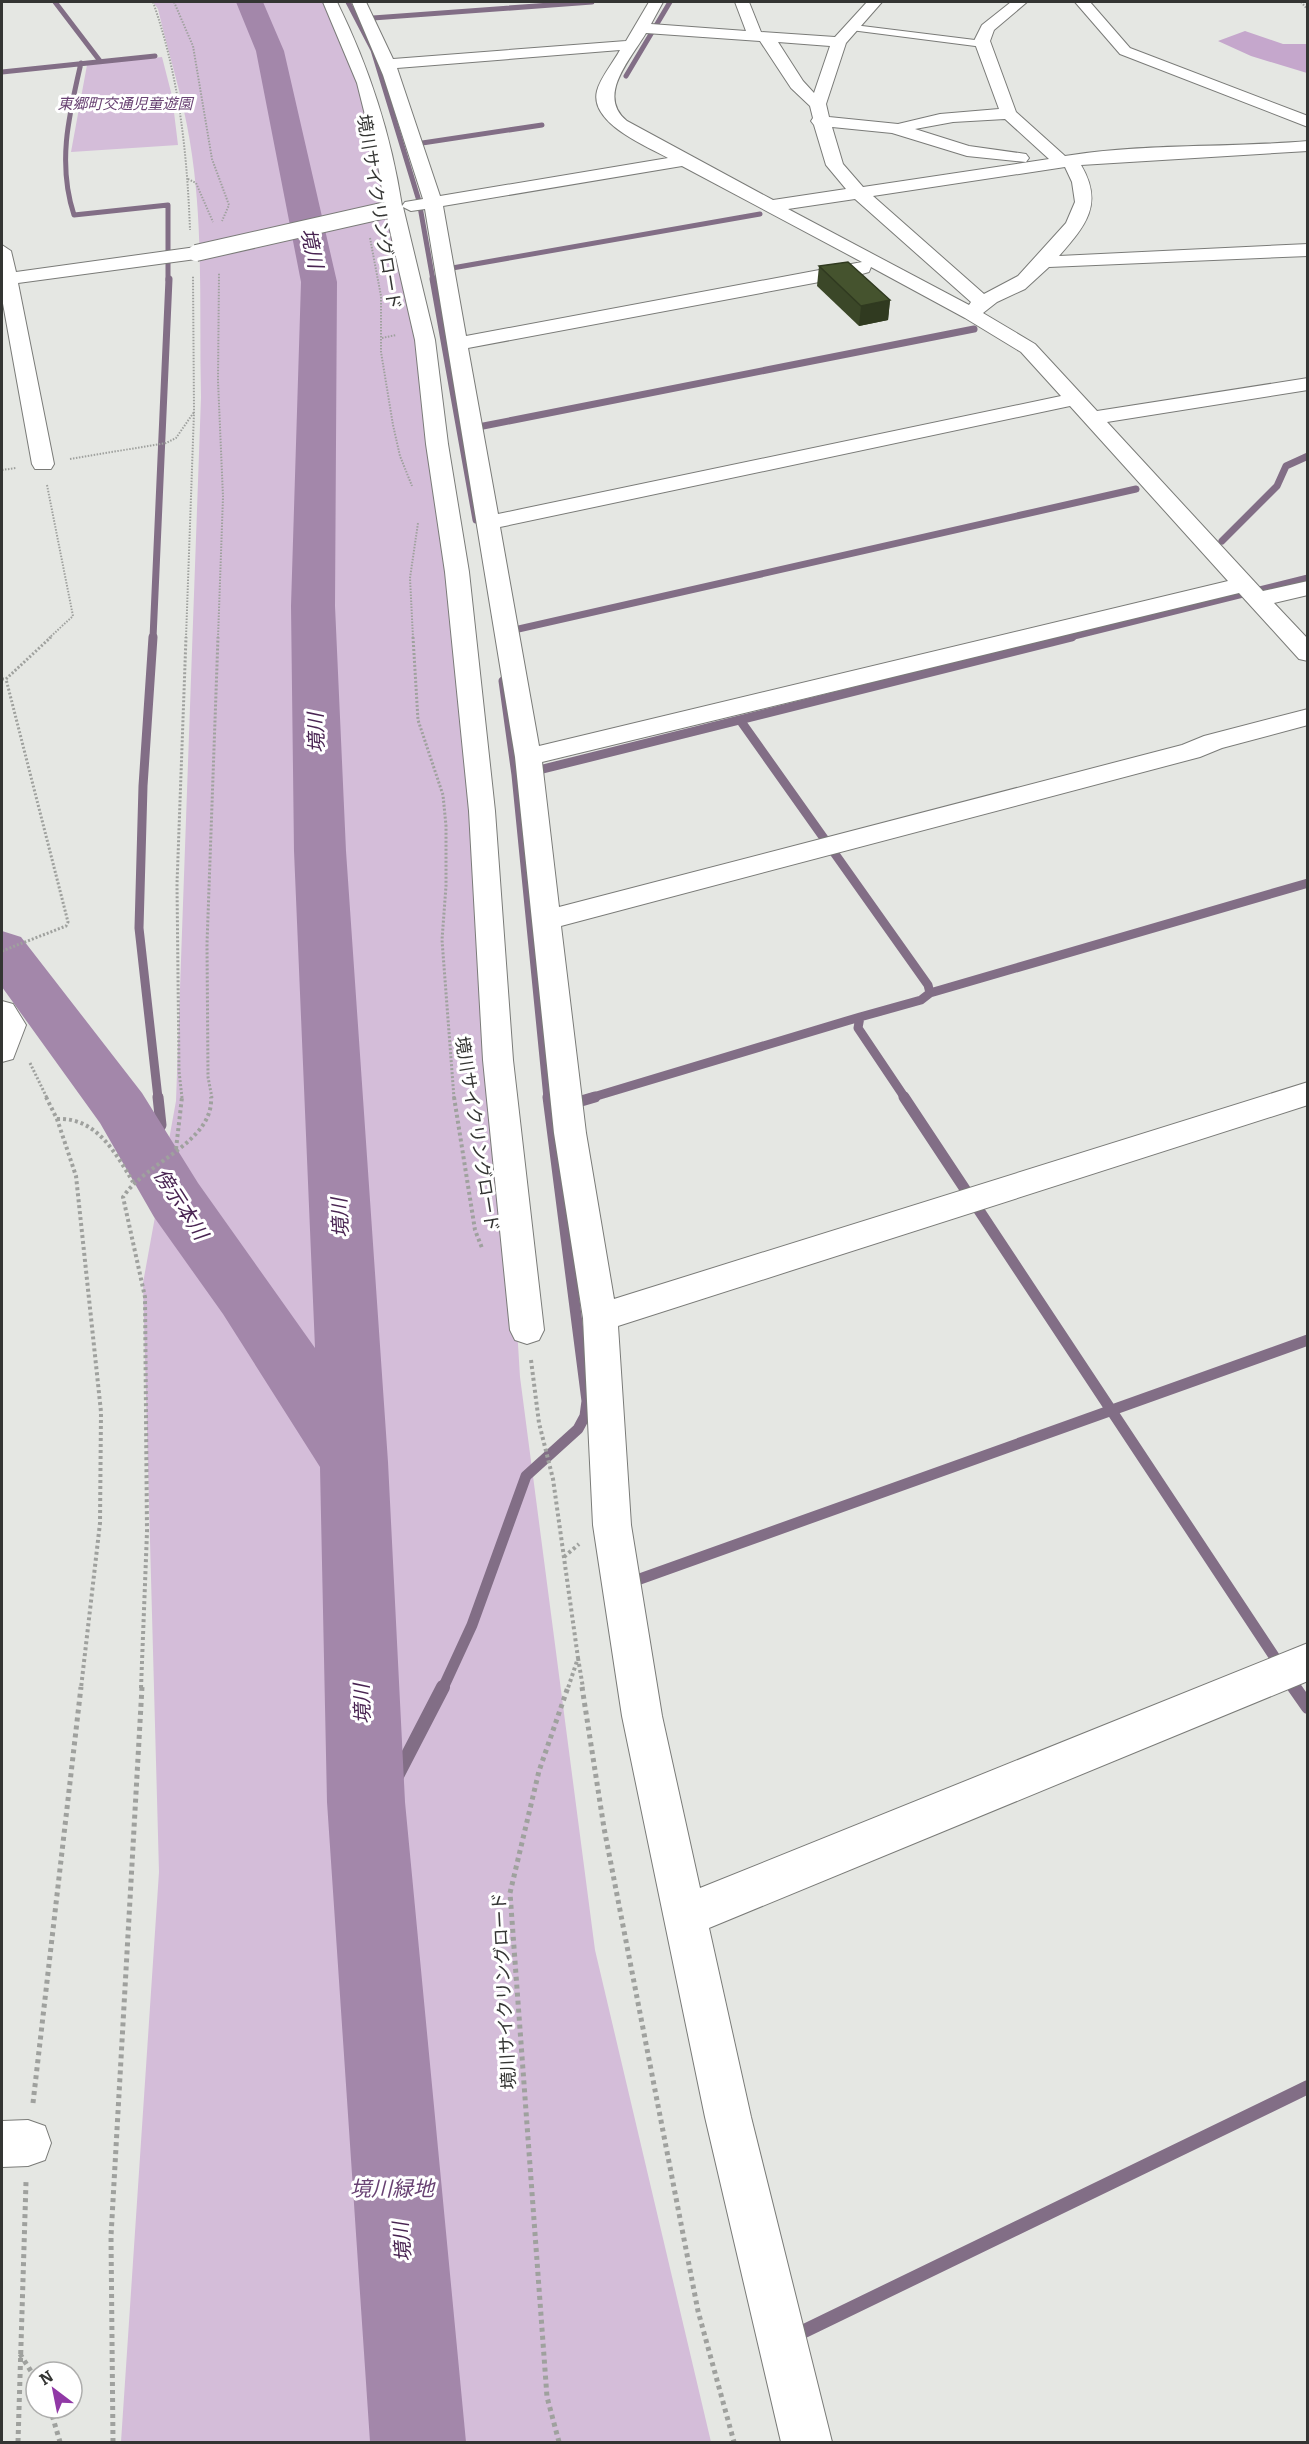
<svg xmlns="http://www.w3.org/2000/svg" width="1309" height="2444" font-family="Bitter,'Noto Sans JP',serif">
<style>
.green{fill:#d4bdd9}
.forest{fill:#c5a7cc}
.lines{fill:none;stroke-linecap:round;stroke-linejoin:round}
.stream-far4{stroke:#826e86;stroke-width:5}
.stream-far3{stroke:#826e86;stroke-width:7}
.stream-far2{stroke:#826e86;stroke-width:9}
.stream-far1{stroke:#826e86;stroke-width:11}
.stream{stroke:#826e86;stroke-width:14}
.river{fill:#a387aa;fill-rule:evenodd}
.service-casing{stroke:#7a7b78;stroke-width:2}
.minor-casing{stroke:#7a7b78;stroke-width:2}
.path-far3{stroke:#9fa19e;stroke-width:2;stroke-dasharray:1.5 1.5;stroke-linecap:butt}
.path-far2{stroke:#9fa19e;stroke-width:3;stroke-dasharray:2 2;stroke-linecap:butt}
.path-far1{stroke:#9fa19e;stroke-width:4;stroke-dasharray:3 3;stroke-linecap:butt}
.path{stroke:#9fa19e;stroke-width:5;stroke-dasharray:4 4;stroke-linecap:butt}
.service{fill:#fff;fill-rule:evenodd}
.minor{fill:#fff;fill-rule:evenodd}
.minor-bridge-casing{stroke:#7a7b78;stroke-width:18;stroke-linecap:butt}
.minor-bridge{stroke:#fff;stroke-width:16}
.wall{fill:#3b4728}
.shaded-wall{fill:#303a20}
.building{fill:#45532e;stroke:#303a20;stroke-width:1.5}
.labels{text-anchor:middle;dominant-baseline:central;stroke-width:6;stroke-linejoin:round;paint-order:stroke}
.far-park-label{font-size:15px;font-style:italic;fill:#694273;stroke:#fff}
.street-label{font-size:18px;fill:#343533;stroke:#fff}
.water-label{font-size:20px;font-style:italic;fill:#492452;stroke:#fff}
.near-park-label{font-size:21px;font-style:italic;fill:#694273;stroke:#fff}
</style>
<rect width="100%" height="100%" fill="#e5e7e3"/>
<!-- green -->
<path class="green" d="M153,2H334L372,83L400,223L482,754L520,1377L595,1950L711,2442H121L159,1872L143,1283L176,1101L201,397C199,312 204,226 190,142C183,97 168,53 158,9Z
M162,57L172,96L178,145L71,152L87,65Z"/>
<!-- forest -->
<path class="forest" d="M1245,31L1283,44H1307V73L1251,56L1218,41Z"/>
<g class="lines">
<!-- stream-far4 -->
<path class="stream-far4" d="M55,2L100,61
M348,2L373,50L419,201L433,280
M359,19L592,2
M81,63C69,115 57,163 74,215L168,205V280
M2,72L155,56
M626,76L670,2
M409,145L542,125
M441,270L760,214"/>
<!-- stream-far3 -->
<path class="stream-far3" d="M433,279L476,520
M468,429L974,329
M1222,541L1277,486L1286,466L1308,456
M505,632L1136,489
M153,638L169,279
M1066,638L1308,578"/>
<!-- stream-far2 -->
<path class="stream-far2" d="M153,637L143,786L139,928L158,1098
M503,681L516,775L548,1098
M740,720L928,985L930,993L921,1000L860,1017L858,1028L905,1098
M531,772L1072,637
M930,993L1308,883
M590,1098L860,1017"/>
<!-- stream-far1 -->
<path class="stream-far1" d="M904,1097L1295,1688
M571,1104L595,1097
M140,1142L153,1138L161,1125L158,1097
M637,1580L1308,1340
M443,1688L472,1625L526,1476L578,1429L585,1416L587,1401L548,1097"/>
<!-- stream -->
<path class="stream" d="M1294,1687L1308,1707
M368,1832L443,1687
M794,2336L1308,2087"/>
<!-- river -->
<path class="river" d="M236,2H263L284,51L337,282L335,606L346,851L388,1462L405,1802L466,2442H370L327,1802L320,1467L223,1314L154,1217L100,1123L2,987V931L21,937L142,1093L198,1183L315,1348L294,851L291,606L301,282L256,51Z"/>
<!-- service casing -->
<g class="service-casing">
<path id="service" d="M854,25L983,41L988,44L983,47L851,30V26Z"/>
</g>
<!-- minor casing -->
<g class="minor-casing">
<path id="minor" d="M323,2H337C369,67 391,134 402,206L405,202L423,199L383,75L352,2H366L393,59L626,41L649,2H663L651,24L746,31L735,2H749L761,32L835,37L867,2H882L846,43L826,104L829,117L898,124L940,114L999,109L974,41L982,25L1011,2H1027L994,30L990,41L1016,112L1065,156C1144,143 1227,148 1308,141V151L1081,165C1104,204 1086,225 1059,256L1308,244V256L1049,267L1025,289L997,302L983,313L1035,344L1097,411L1308,378V390L1107,422L1263,591L1308,581V595L1274,603L1308,639V661L1299,659L1239,593L542,762L559,907L1182,745L1204,736L1308,709V725L1222,748L1200,757L561,926L586,1133L614,1299L1308,1082V1105L618,1326L631,1525L662,1716L700,1888L1308,1643V1681L709,1928L751,2117L832,2442H781L705,2117L622,1716L593,1525L583,1318L554,1133L515,757L425,209L411,211L403,207L435,340L448,444L469,572L495,811L513,1060L544,1330L539,1340L527,1344L515,1340L510,1330L483,1060L469,811L445,572L426,444L415,340L385,209L379,171L357,83ZM646,33L760,41L791,88L810,106L813,118L811,121L814,125L826,165L846,189L773,200L627,121C596,96 630,60 646,33ZM778,42L830,46L814,93L803,81ZM620,50C613,63 600,78 597,91C589,123 646,146 668,158L440,196L397,68ZM1005,119L1049,159L863,187L843,164L832,127L892,133L967,156L1026,162L1029,158L1026,154L969,146L915,129L953,122ZM682,166L862,262L466,336L443,206ZM1065,167L1072,182L1075,202L1066,223L1018,276L984,294L873,196ZM855,199L971,302L969,305L788,209ZM871,267L965,318L1021,352L1061,396L498,514L468,348L862,274L869,272ZM1070,406L1228,581L539,746L500,527Z
M1075,2H1090L1130,48L1308,116V127L1120,54Z
M2,245L11,251L16,272L196,247L205,253L196,259L18,283L54,464L51,469H35L32,464L2,298Z
M2,1001L13,1004L26,1025L13,1059L2,1062Z
M28,2120L45,2126L51,2143L45,2160L28,2166L2,2167V2121Z"/>
</g>
<!-- path-far3 -->
<path class="path-far3" d="M153,2C179,76 187,151 190,230
M174,2L193,46L212,159L229,205L222,221
M1301,2L1308,10
M188,179L196,183L213,222
M370,238L381,296V352L393,425L400,456L412,486
M382,338L396,335
M70,459L166,443L176,438L194,412
M2,470L16,468
M47,485L73,616L49,638
M186,638L194,412L193,276
M218,638L223,497L218,381L219,273
M413,638L410,578L418,523"/>
<!-- path-far2 -->
<path class="path-far2" d="M413,637L418,720L443,795L446,826V886L442,940L454,1098
M2,679H6L51,637
M2,951L66,926L68,922L6,679
M30,1063L47,1098
M182,1098L179,1071L177,884L186,637
M212,1098L208,1077L207,944L218,637"/>
<!-- path-far1 -->
<path class="path-far1" d="M46,1097L57,1119L76,1176L101,1412L100,1523L81,1688
M454,1097L475,1230L482,1248
M57,1119C96,1117 115,1152 133,1182
M176,1149L182,1097
M531,1360L539,1423L553,1479L578,1658L568,1688
M564,1557L579,1544
M578,1658L583,1688
M141,1688L147,1532L145,1297L123,1197C146,1162 214,1142 211,1097"/>
<!-- path -->
<path class="path" d="M582,1687L604,1828L698,2311L734,2442
M33,2103L81,1687
M20,2354L36,2379
M50,2408L60,2442
M18,2442L26,2182
M113,2442L111,2236L142,1687
M559,2442L547,2397L510,1893L539,1771L568,1687"/>
<!-- service -->
<use href="#service" class="service"/>
<!-- minor -->
<use href="#minor" class="minor"/>
<!-- minor-bridge casing -->
<g class="minor-bridge-casing">
<path id="minor-bridge" d="M196,253L386,210"/>
</g>
<!-- minor-bridge -->
<use href="#minor-bridge" class="minor-bridge"/>
</g>
<!-- wall -->
<path class="wall" d="M819,266L890,300L888,320L859,326L817,286Z"/>
<!-- shaded-wall -->
<path class="shaded-wall" d="M890,300L888,320L859,326L861,306Z"/>
<!-- building -->
<path class="building" d="M848,262L890,300L861,306L819,266Z"/>
<g class="labels">
<!-- far-park labels -->
<g class="far-park-label">
<text x="125" y="104">東郷町交通児童遊園</text>
</g>
<!-- street labels -->
<g class="street-label">
<text transform="translate(379 212) rotate(81)">境川サイクリングロード</text>
<text transform="translate(477 1134) rotate(81)">境川サイクリングロード</text>
<text transform="translate(504 1991) rotate(-93)">境川サイクリングロード</text>
</g>
<!-- water labels -->
<g class="water-label">
<text transform="translate(312 248) rotate(78)">境川</text>
<text transform="translate(316 733) rotate(-92)">境川</text>
<text transform="translate(181 1204) rotate(57)">傍示本川</text>
<text transform="translate(340 1218) rotate(-93)">境川</text>
<text transform="translate(362 1704) rotate(-92)">境川</text>
<text transform="translate(402 2242) rotate(-95)">境川</text>
</g>
<!-- near-park labels -->
<g class="near-park-label">
<text x="392" y="2189">境川緑地</text>
</g>
</g>
<!-- border -->
<rect width="1309" height="2444" fill="none" stroke="#343533" stroke-width="6"/>
<!-- north arrow -->
<g transform="translate(54 2390) rotate(328)"><circle r="28" fill="#ffffff" stroke="#aeaead" stroke-width="1.5"/>
<path d="M0-4.5L10 22L0 15L-10 22Z" fill="#9139a6"/>
<text y="-9" font-size="16" font-weight="bold" text-anchor="middle" fill="#343533">N</text>
</g>
</svg>
